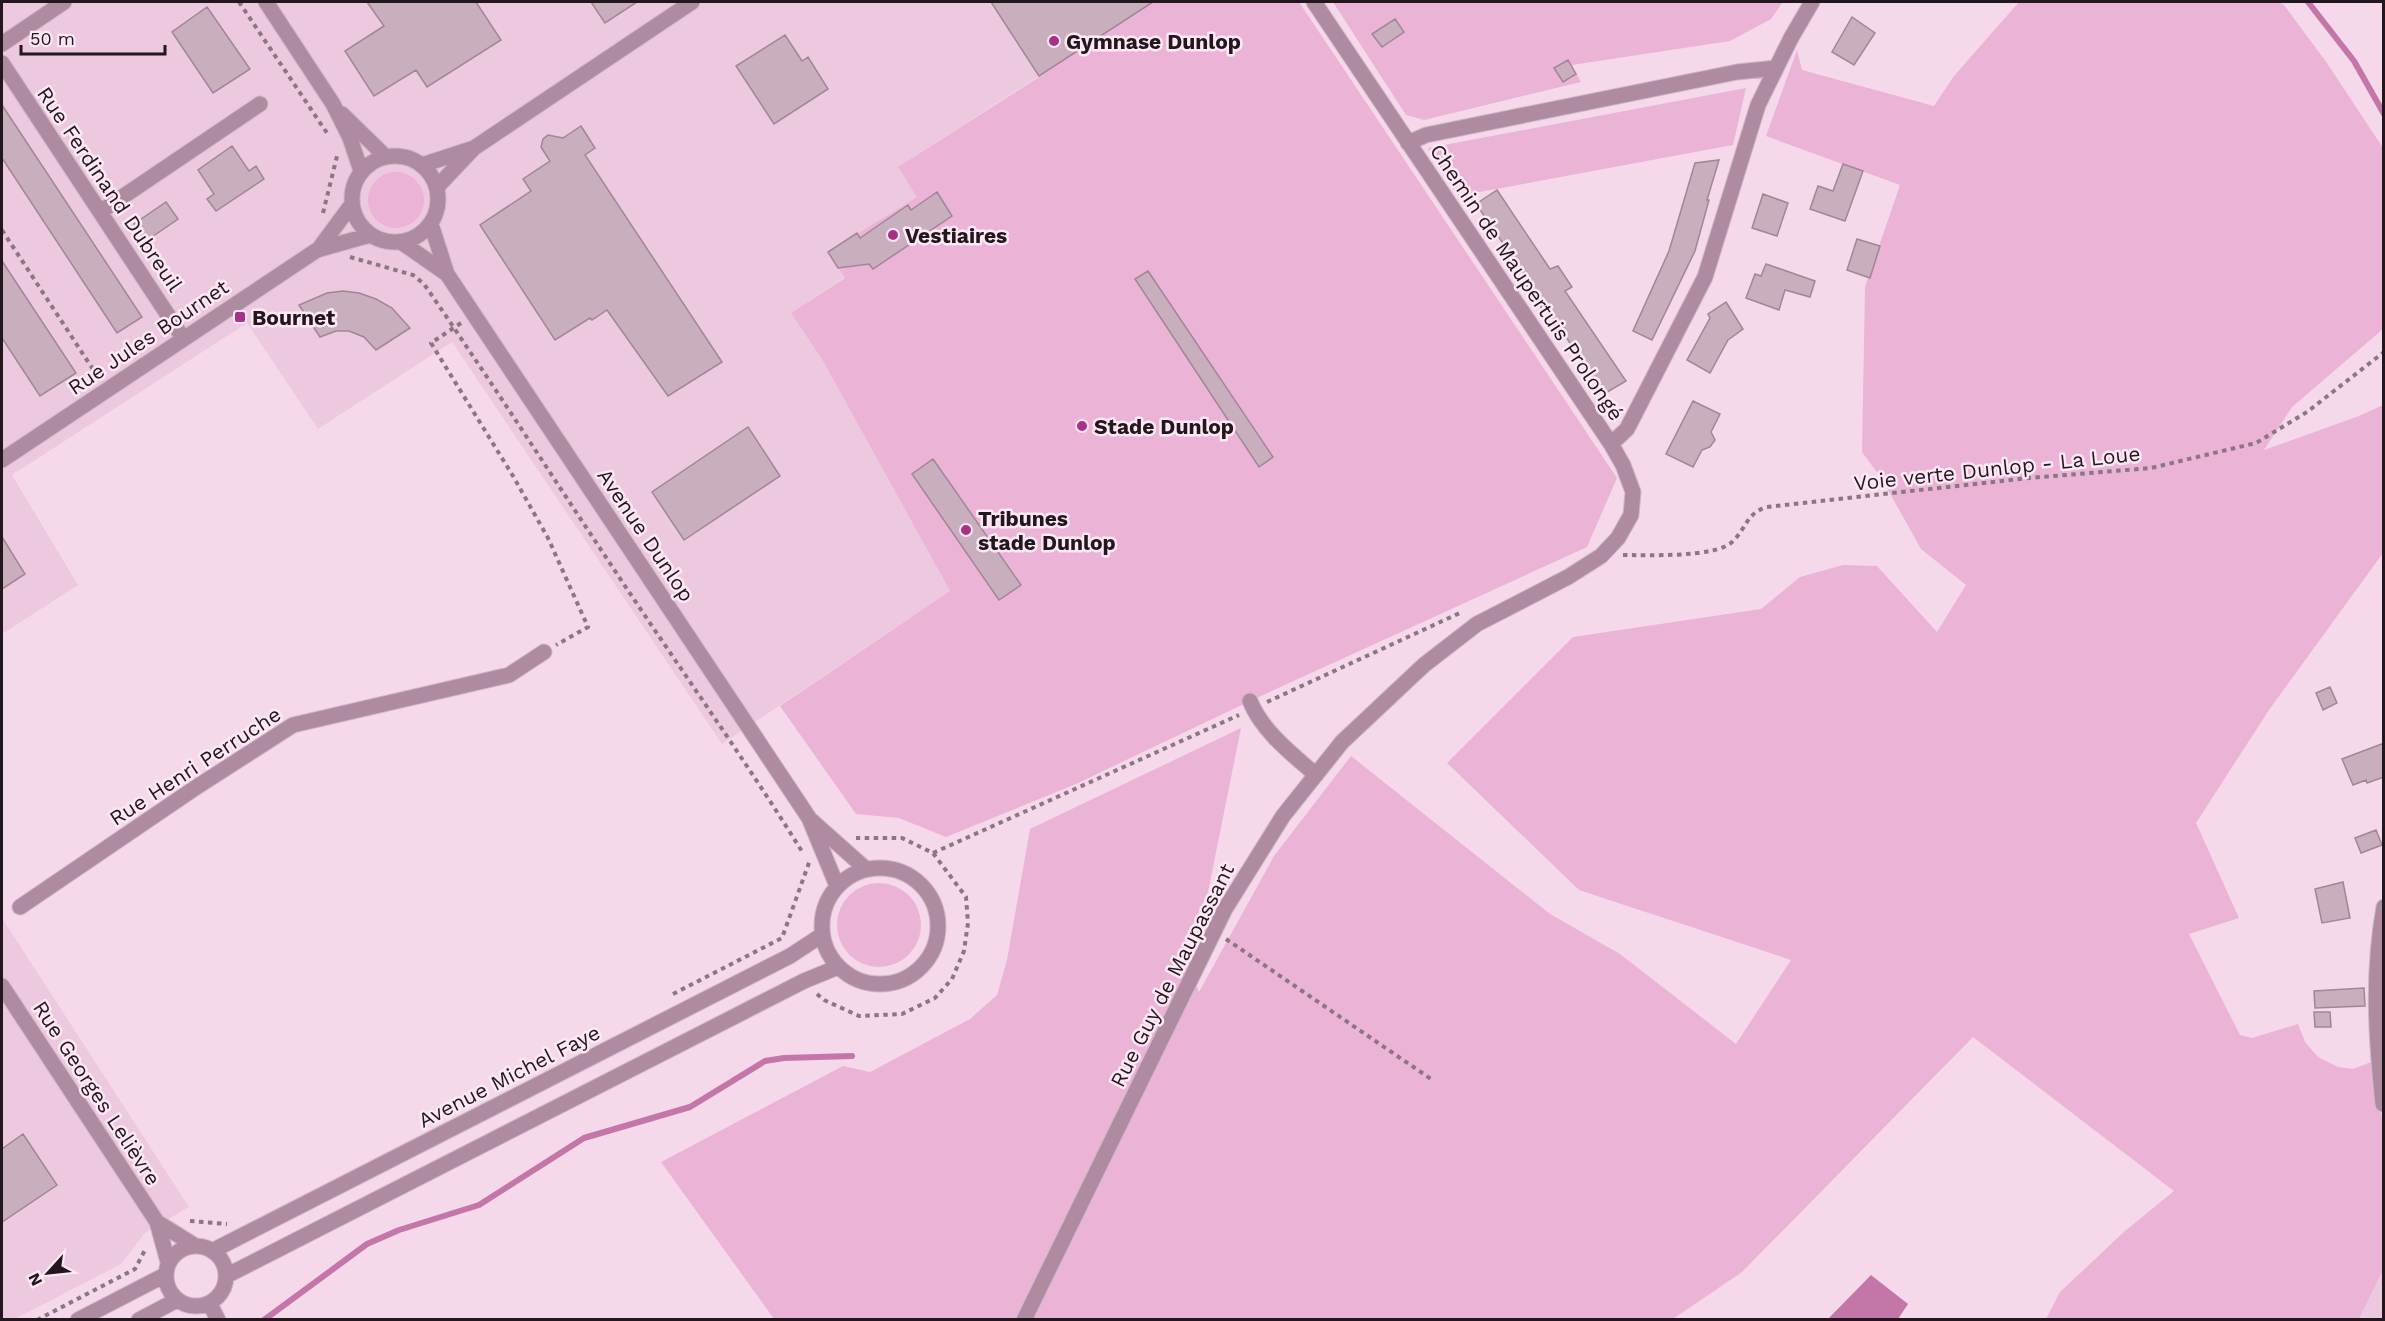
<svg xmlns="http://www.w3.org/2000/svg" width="2385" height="1321" font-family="'Work Sans',sans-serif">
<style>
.built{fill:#ecc9de}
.green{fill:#ebb3d6}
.water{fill:#c476a9}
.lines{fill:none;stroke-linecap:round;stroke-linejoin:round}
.stream{stroke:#c476a9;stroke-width:6}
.building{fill:#c9aebe;stroke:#a08696;stroke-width:1.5}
.minor-casing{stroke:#cfb6c5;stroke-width:17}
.path{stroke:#8a7783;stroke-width:4;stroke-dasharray:4.5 4.5;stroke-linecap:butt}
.minor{stroke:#ae8ba0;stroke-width:15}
.poi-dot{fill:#a83086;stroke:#ffe8f5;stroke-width:2}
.labels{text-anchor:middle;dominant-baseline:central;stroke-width:5;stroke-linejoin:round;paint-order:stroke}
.poi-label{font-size:21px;font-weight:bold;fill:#21171d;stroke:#ffe8f5;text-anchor:start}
.street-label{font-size:21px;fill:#21171d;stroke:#ffe8f5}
</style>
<rect width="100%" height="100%" fill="#f5d9ea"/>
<!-- built -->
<path class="built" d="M2,2H1000L994,6L1039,76L898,167L918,197L828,252L845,277L791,313L823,361L950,591L722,744L452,342L318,429L247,323L12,475L78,585L2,634Z
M2,918L189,1207L145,1233L121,1264L13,1320L2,1319Z
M2383,1270V1319H2359Z"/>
<!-- green -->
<path class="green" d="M1000,2H1299L1617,478L1587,547L1250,701L1076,784L946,837L899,818L856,814L780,706L950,591L823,361L791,313L845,278L828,252L917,197L898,167L1039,77L994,6Z
M1333,2H1783L1771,19L1730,41L1572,65L1581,82L1424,120L1406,115Z
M2019,2H2279L2284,5L2327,63L2383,148V329L2292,407L2264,450L2359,416L2383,405V553L2269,710L2196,823L2239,918L2189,934L2240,1035L2252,1038L2298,1024L2305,1042L2318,1057L2338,1067L2353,1069L2371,1062L2383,1123V1270L2359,1319H2046L2060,1292L2125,1231L2174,1191L1973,1037L1742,1272L1673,1319H774L661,1162L843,1066L870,1072L970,1019L997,995L1007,960L1030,829L1241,728L1208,892L1183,948L1199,992L1274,856L1351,756L1550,914L1620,954L1736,1044L1791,960L1579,890L1447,763L1573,637L1761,609L1800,577L1843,565L1877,566L1937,632L1966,585L1921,549L1882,479L1862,452L1865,287L1900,185L1766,136L1797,50L1802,70L1934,106L1954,76Z
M1746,88L1733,145L1458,196L1428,148Z
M368 200a28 28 0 1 1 56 0a28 28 0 1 1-56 0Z
M837 925a42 42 0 1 1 84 0a42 42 0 1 1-84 0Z"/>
<!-- water -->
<path class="water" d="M1871,1275L1908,1304L1898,1319H1828Z"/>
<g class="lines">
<!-- stream -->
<path class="stream" d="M2308,2L2354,61L2384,114
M264,1320L367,1244L399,1230L479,1205L584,1138L690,1107L765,1061L784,1058L852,1056"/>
</g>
<!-- building -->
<path class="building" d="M367,2H476L501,40L427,87L416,70L374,96L345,51L384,26Z
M591,2H637L605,23Z
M991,2H1153L1039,76Z
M207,7L250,69L213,93L172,32Z
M1852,17L1875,33L1854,65L1832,52Z
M1395,19L1404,32L1382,47L1372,34Z
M785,35L802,61L808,57L828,89L774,124L736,66Z
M1568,60L1576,74L1563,82L1554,68Z
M2,105L142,317L117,333L2,158Z
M581,126L595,148L585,155L722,362L668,396L607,310L592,320L590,318L555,340L480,225L531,191L523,179L550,161L541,147L543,139L548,135L563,138Z
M232,146L249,171L256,166L264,179L216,211L207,199L214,194L198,170Z
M1719,160L1707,200H1709L1695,251L1652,340L1633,331L1669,251L1695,163Z
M1843,164L1863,171L1845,221L1810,209L1818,186L1833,191Z
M1497,190L1550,269L1558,266L1572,287L1565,291L1626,381L1604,394L1544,304L1541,307L1522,279L1526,277L1476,204Z
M937,192L952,216L873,269L869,264L838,268L828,252L857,233L860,238L908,205L911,210Z
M1763,194L1788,203L1777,236L1752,228Z
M166,202L178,219L146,241L134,224Z
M1857,239L1880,246L1870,278L1847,270Z
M2,261L76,373L40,396L2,338Z
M1766,264L1815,281L1810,297L1785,290L1779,310L1746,298L1755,274L1761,276Z
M1148,271L1273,457L1259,467L1135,279Z
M343,291L359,293L376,299L392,308L410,328L376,350L364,337L349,331H336L320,337L299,305L327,293Z
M1726,302L1743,329L1728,340L1710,373L1687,360L1710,318L1708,314Z
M1693,401L1720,414L1711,432L1715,440L1710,447L1702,450L1693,467L1666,454Z
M748,427L780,476L684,540L652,492Z
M933,459L1021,585L999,600L912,474Z
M2,537L25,574L2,589Z
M2330,687L2337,703L2323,710L2316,693Z
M2384,743V777L2367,783L2366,780L2353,785L2342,759Z
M2376,830L2382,845L2361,853L2355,838Z
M2343,882L2350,918L2322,923L2315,889Z
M2364,988L2365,1006L2315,1008L2314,991Z
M2314,1012H2330L2331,1027H2315Z
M23,1134L57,1185L2,1222V1149Z"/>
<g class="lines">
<!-- minor casing -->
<g class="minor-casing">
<path id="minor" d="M266,2L333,104L350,138L361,171
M2,44L64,2
M2,63L183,338
M342,114L385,156
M1408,143L1426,135L1737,72L1776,68
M352 199a43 43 0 1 1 86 0a43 43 0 1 1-86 0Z
M422,165L471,149
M437,187L474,148L692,2
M100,212L260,104
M431,224L447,274L809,818L837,886
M401,242L447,274
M318,250L352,204
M1611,444L1627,429L1705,277L1758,105L1791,38L1812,2
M2,460L317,250L370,235
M1250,701C1262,731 1292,754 1316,775
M812,821L866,869
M822 926a58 58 0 1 1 116 0a58 58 0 1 1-116 0Z
M20,907L195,788L293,725L509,675L544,652
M2,986L157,1222L168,1262
M2383,1104C2376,1037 2372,973 2384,907
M157,1222L194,1245
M166 1276a30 30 0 1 1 60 0a30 30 0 1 1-60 0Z
M212,1251L790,956L822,935
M226,1276L804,981L838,967
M210,1304L218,1320
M78,1320L165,1275
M139,1320L177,1300
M1024,1320L1225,909L1283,816L1342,742L1424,665L1477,624L1568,577L1601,556L1618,538L1631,515L1633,492L1623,465L1611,444L1314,2"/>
</g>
<!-- path -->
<path class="path" d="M239,2L327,133
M323,213L337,156
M2,230L98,377
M350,257L413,275L424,284C493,384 559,487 627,589C686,677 747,763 803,853
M461,323L431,343L513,476L548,538L588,627L556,645
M1623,555C1647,555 1715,558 1732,542C1747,528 1745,515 1766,507L2029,478L2151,468L2256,443L2307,412L2384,352
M1267,702L1462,612
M933,853L1239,715
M1226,939L1431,1079
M673,994L782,938L810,860
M817,994L824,1000L859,1016L902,1014L935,998L952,979L964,951L968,923L966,897L933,853L902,838H856
M190,1221L227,1224
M37,1320L135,1269L146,1248"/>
<!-- minor -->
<use href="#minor" class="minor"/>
</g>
<!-- markers -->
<g class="poi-dot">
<circle cx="1054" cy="41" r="6"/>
<circle cx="893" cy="235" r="6"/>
<rect x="234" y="311" width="12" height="12" rx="3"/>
<circle cx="1082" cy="426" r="6"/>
<circle cx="966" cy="530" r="6"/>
</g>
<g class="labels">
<!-- poi labels -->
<g class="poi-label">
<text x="1066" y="41">Gymnase Dunlop</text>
<text x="905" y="235">Vestiaires</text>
<text x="252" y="317">Bournet</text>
<text x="1094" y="426">Stade Dunlop</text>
<text x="978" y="518">Tribunes<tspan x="978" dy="24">stade Dunlop</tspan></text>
</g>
<!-- street labels -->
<g class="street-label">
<text transform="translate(110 189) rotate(56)">Rue Ferdinand Dubreuil</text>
<text transform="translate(1527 282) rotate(56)">Chemin de Maupertuis Prolongé</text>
<text transform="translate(148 337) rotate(-34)">Rue Jules Bournet</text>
<text transform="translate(1997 468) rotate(-6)">Voie verte Dunlop - La Loue</text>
<text transform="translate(646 535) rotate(56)">Avenue Dunlop</text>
<text transform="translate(195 766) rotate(-33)">Rue Henri Perruche</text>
<text transform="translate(1172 975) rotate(-63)">Rue Guy de Maupassant</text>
<text transform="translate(509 1076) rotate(-27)">Avenue Michel Faye</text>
<text transform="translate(97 1093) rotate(57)">Rue Georges Lelièvre</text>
</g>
</g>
<!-- border -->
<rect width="2385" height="1321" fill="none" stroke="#21171d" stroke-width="6"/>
<!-- north arrow -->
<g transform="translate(48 1273) rotate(243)" stroke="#ffe8f5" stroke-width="4.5" paint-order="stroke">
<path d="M0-4.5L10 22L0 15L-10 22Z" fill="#21171d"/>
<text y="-9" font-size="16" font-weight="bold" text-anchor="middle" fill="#21171d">N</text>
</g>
<!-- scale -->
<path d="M21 45v9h144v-9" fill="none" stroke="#21171d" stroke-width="3"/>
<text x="30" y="45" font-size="18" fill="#21171d" stroke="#ffe8f5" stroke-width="4.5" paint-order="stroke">50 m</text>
</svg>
